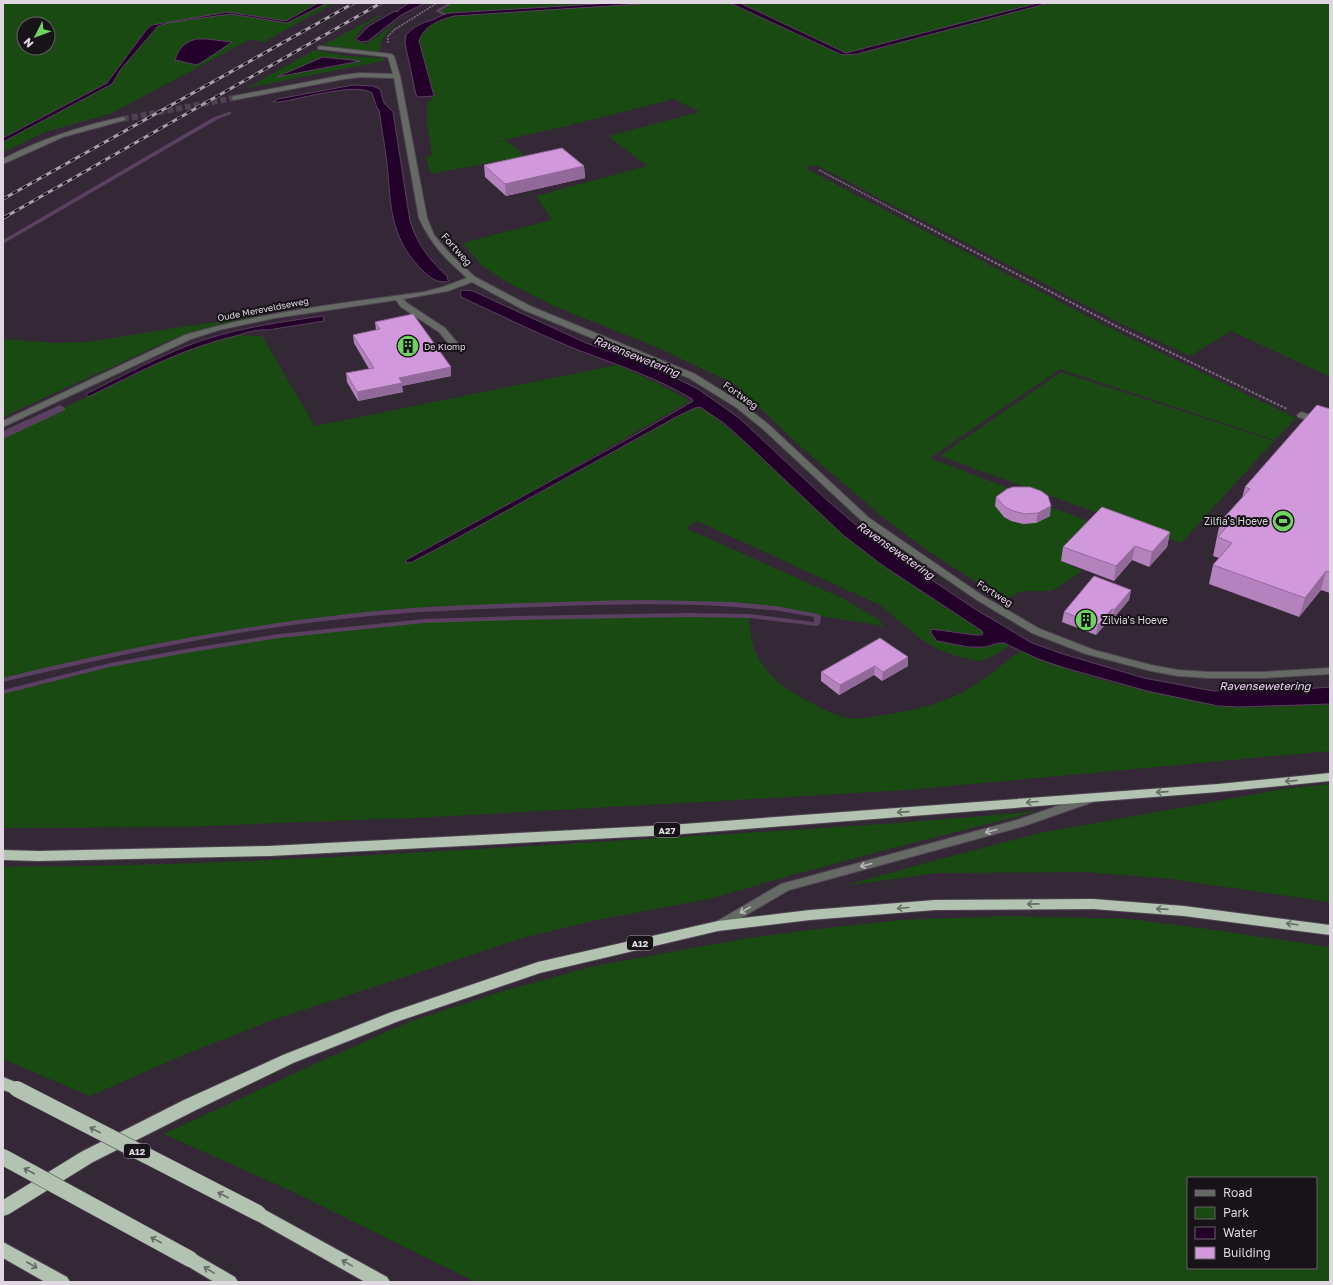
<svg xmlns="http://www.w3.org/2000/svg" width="1333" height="1285" font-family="'Golos Text',sans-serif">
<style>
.green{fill:#184a11;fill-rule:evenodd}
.water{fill:#23002a;stroke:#5b4061}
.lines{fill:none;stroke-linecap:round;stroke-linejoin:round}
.stream{fill:#5b4061;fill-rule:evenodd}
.minor-tunnel{stroke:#4e4250;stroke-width:6;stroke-dasharray:6 3;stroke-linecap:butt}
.minor-casing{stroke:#4f4451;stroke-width:2}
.highway-casing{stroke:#4f4451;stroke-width:2}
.path-far1{stroke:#796f7b;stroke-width:1.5;stroke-dasharray:2 1;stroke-linecap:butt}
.path{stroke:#796f7b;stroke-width:2;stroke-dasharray:2.5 1.5;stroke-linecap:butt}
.minor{fill:#656b64;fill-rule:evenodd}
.highway{fill:#b3c3b1;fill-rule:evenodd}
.rail-far1-casing{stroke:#a89ea9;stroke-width:3}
.rail-casing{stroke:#a89ea9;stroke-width:3.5}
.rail-far1{stroke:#181319;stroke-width:2;stroke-dasharray:5.5;stroke-linecap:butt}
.rail{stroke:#181319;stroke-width:2.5;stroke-dasharray:7;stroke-linecap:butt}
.highway-bridge-casing{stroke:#4f4451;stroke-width:17;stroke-linecap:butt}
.highway-bridge{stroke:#b3c3b1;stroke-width:16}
.wall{fill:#b483bd}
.shaded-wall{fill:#926a9a}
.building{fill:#d198dc;stroke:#926a9a}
.oneway{stroke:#666b65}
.oneway2{stroke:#bab7bb}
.labels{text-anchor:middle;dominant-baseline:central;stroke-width:4;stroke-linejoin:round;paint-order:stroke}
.far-street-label{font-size:9px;fill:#dfd7e0;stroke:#181319}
.far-poi-label{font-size:9px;fill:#dfd7e0;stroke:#181319;text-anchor:start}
.shield{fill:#181319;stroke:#a39ca4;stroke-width:1}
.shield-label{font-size:9px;font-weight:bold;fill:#dfd7e0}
.street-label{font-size:10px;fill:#dfd7e0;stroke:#181319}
.poi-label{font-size:10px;fill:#dfd7e0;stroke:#181319;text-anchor:end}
.water-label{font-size:11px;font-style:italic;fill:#efd1f5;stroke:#181319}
</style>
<rect width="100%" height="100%" fill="#342836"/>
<!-- green -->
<path class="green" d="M3,3H318L286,21L228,12L152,25L147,29L107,82L37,124L112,84L121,69L158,26L168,23L230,14L276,22L292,21L327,3H334L264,42L251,39L110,114L48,131L3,152ZM24,24H48V48H24ZM207,39L232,42L213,55L197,65Z
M451,3H613L444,14L437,11Z
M655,3H730L842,55L857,54L1049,3H1330V377L1231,331L1190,356L1122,324L816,165L805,168L1110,328L1296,418L1275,440L1060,369L930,458L1013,490L1021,496L1096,524L1061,561L1083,571L1052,591H1022L1004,600L1000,597L931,553L889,522L802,448L736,385L661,349L554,306L507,282L481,265L463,243L552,220L536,196L647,166L608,136L700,112L674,99L567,126L472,147L506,140L525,156L431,174L426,157L432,155L427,124V104L434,96L419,41C424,25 440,21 454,16Z
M740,3H1038L846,53Z
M378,16H381L363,27L354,39L358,42L367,44L395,23H397C387,32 379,38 380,52L345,49L323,45Z
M315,50L346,56L384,58L383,61L247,88Z
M267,315L198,331L161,344L3,417V339L57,343L89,342L181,327Z
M237,335L262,336L315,426L617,365L657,383L690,401L562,474L567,476L678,416L695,408H703L746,443L843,535L882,565L982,631L984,634L982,635L937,630L932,635L934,638C948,641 962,647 976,648C989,648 997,641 1010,645C1002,650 992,658 983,660C977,662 970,659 965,658C925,650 909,627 880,605L697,521L685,528L844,599L878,619L884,626L764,607L686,603L564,604L425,609L349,616L279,625L108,656L3,680V437L184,351Z
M1061,372L1274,441L1181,543L940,456Z
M688,615L749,616C749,650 762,671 789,690C803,700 835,717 852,719C860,719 869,717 877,716C908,712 940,705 967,690C986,679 1003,663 1021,651C1067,673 1125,687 1175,697C1190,700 1205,705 1220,706C1257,709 1294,706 1330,704V751L906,790L753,799L432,817L182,827L3,828V692C39,683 75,673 111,665C214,643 319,627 424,621C512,616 600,617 688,615Z
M1330,784V902L1163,878L1085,872L936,873L843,886L929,862L1040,833L1284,789Z
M1039,811L901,846L792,875L713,898L597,920L526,937L270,1021L181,1056L90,1096L3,1059V867C196,866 389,855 581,843C734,833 887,826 1039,811Z
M1008,916L1129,919L1208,929L1330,947V1282H476L287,1189L164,1134L319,1062L409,1022L510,989L595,966L742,939L817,929L902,920ZM1188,1178H1316V1268H1188Z"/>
<!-- water -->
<path class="water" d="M318,3H327L287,23L230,14L168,23L158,26L121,69L112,84L3,142V138L107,83L147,29L152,25L228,12L286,21Z
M409,3H425L401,15L368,41L360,42L356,39L369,26L393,12L399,11L398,10Z
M613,3H655L454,16C440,20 424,25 419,41L434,96L418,97L416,95L405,43L406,35C416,25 420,24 432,20C438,18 442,14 451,13Z
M730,3H740L846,53L1038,3H1049L857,54L842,55Z
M196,39H207L232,42L213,55L197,65L175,60C179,48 184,43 196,39Z
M323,57L360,61L277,77Z
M353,85L372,86L380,89L384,103L393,112L410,221C417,244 430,261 448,277L447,279L449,281C440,284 432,279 425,273C393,242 391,214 388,173C386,152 382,131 379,110L377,108L372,93C357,82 300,99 280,102H273L278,99Z
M463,290L473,291L586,343L649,365L698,389L739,418L828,501L863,531L902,560L975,609L1032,643L1063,654L1144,678L1213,691L1305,689L1330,687V704L1240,707L1218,706L1147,691L1065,668L1038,659L1004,643H999L985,647H968L937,641L931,633V629L975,635H982L983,634L982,631L882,565L843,535L746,443L725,424L700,407L695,408L678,416L450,542L412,562L406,563V560L635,435L693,401L692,399C656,377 617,365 578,350C538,334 500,315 461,297L460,291Z
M323,316L324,321L268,330C256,329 246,333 235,336C181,349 137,373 88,397L86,394C116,379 146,363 177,350C223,330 273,323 323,316Z"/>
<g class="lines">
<!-- stream -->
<path class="stream" d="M448,3H453L440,11L445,13V15H443L435,11Z
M229,112H231V114L218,119L3,244V240L214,117Z
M60,405L65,408V410L3,439V431Z
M650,600L733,602L775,606L818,614L821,616L820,624L817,626L749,618L688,617L515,620L424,623L279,638L186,653L110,667L3,694V690L110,663L186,649L279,634L424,619L515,616L688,613L749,614L814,622V617C800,615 785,611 770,610C693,602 616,604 540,607C477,609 414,611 351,618C233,630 118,655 3,682V678C117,650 232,627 348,614C407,607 466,605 525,603C567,602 608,600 650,600Z"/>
<!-- minor-tunnel -->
<path class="minor-tunnel" d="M123,119L234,98"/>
<!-- minor casing -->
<g class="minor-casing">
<path id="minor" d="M320,46L391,54L394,56L400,76L427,218L434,235L451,255L475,277L530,306L695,374L743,404L769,425L869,518L983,596L1040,629L1094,650L1151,665L1178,670L1209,672H1263L1330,668V674L1263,678H1209L1178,676L1151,671L1086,654L1032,633L977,600L863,522L763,429L737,408L689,378L524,310L472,282L448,291L403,299L407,303L445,328L460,346V350H454L439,332L401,307L396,300L275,318L219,330L191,339L3,427V421L185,335C263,312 343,303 424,292L443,287L467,278C445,258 432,246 419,218L394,78L360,77L344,79L234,100L231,98L234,96L344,75L360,73L393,74L388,57L318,49V47Z
M123,117L125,118V120L63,137L3,164V159C41,139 81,126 123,117Z
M1301,412L1330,421V427L1298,417L1297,415Z
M1089,795L1093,796L1095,799L1093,802L1024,826L789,890L722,929L718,930L714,929L712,926L714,923L781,884L1017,820Z"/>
</g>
<!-- highway casing -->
<g class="highway-casing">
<path id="highway" d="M1330,773V781L1218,792L670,835L269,856L38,861L3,860V850L38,851L269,846L670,825L1218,784Z
M1093,899L1184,906L1330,925V935L1184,916L1093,909L935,910L810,920L718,931L540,973L399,1021L293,1063L196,1110L93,1162L9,1214L3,1216V1200L81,1152L184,1100L283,1055L389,1013L538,962L718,921L810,910L935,900Z
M3,1077L23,1085L25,1089L23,1093L17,1095L3,1090Z
M258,1206L387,1277L390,1282H365L252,1218L250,1213L252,1208Z
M3,1242L67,1277L70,1282H45L3,1258Z
M190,1251L235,1277L238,1282H214L184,1264L181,1259L184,1254Z"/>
</g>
<!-- path-far1 -->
<path class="path-far1" d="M388,43V36L394,30L437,3
M819,170L908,217"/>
<!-- path -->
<path class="path" d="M906,216L1116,326L1287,409"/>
<!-- minor -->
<use href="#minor" class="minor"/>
<!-- highway -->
<use href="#highway" class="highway"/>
<!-- rail-far1 casing -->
<g class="rail-far1-casing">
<path id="rail-far1" d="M3,199L354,3
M5,217L381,3"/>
</g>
<!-- rail casing -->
<g class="rail-casing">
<path id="rail" d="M3,218L7,216"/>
</g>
<!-- rail-far1 -->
<use href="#rail-far1" class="rail-far1"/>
<!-- rail -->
<use href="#rail" class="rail"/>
<!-- highway-bridge casing -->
<g class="highway-bridge-casing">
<path id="highway-bridge" d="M17,1089L258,1213
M3,1157L190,1259"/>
</g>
<!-- highway-bridge -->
<use href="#highway-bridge" class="highway-bridge"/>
</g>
<!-- wall -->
<path class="wall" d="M484,165L584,166L585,178L506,196L485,177Z
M375,322L451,367V376L402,386L403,392L358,401L347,382L346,373L369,369L354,343L353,335L376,330Z
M1330,409V593L1321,590L1299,617L1209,584L1213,565L1219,558L1213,556L1220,522L1242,498L1245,487Z
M996,497L1050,516L1036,523L1023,524L1011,521L1004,517L995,506Z
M1170,532L1167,547L1149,567L1132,560L1114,581L1061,561L1063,547Z
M1131,590L1129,600L1112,620L1110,619L1096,635L1062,622L1064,612Z
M908,657V666L882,681L874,675L839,695L821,681V672Z"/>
<!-- shaded-wall -->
<path class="shaded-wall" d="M584,166L585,178L506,196L505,184Z
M451,367V376L402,386L403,392L358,401L357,392L399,378Z
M1051,506L1050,516L1036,523L1038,513Z
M1170,532L1167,547L1149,567L1152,552Z
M1135,546L1132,560L1114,581L1116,566Z
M1326,571L1321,590L1299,617L1305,598Z
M1131,590L1129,600L1112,620L1114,610Z
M1112,609L1110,619L1096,635L1098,625Z
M908,657V666L882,681L883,672Z
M875,666L874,675L839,695L840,685Z"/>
<!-- building -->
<path class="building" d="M562,148L584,166L505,184L484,165Z
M413,314L451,367L399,378L402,383L357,392L346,373L374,368L353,335L380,329L375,322Z
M1317,405L1330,409V572L1326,571L1305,598L1213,565L1232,543L1218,537L1228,525L1220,522L1250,489L1245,487Z
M1013,487H1030L1041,491L1048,496L1051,506L1038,513L1025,514L1013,511L1005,507L996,497L1007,489Z
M1102,507L1170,532L1152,552L1135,546L1116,566L1063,547Z
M1094,576L1131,590L1114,610L1112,609L1098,625L1064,612Z
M880,638L908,657L883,672L875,666L840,685L821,672Z"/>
<!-- one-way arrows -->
<defs><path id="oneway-shaft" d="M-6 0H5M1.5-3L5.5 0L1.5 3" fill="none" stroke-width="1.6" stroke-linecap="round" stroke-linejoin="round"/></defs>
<g class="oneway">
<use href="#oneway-shaft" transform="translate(1291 781) rotate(174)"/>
<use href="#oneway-shaft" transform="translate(1162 792) rotate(176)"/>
<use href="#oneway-shaft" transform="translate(1032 802) rotate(175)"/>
<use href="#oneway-shaft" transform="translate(903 812) rotate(176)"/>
<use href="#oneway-shaft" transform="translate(1033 904) rotate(179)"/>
<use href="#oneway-shaft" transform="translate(903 908) rotate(175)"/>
<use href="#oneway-shaft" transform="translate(1162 909) rotate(-176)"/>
<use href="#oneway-shaft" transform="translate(1292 924) rotate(-173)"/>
<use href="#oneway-shaft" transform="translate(95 1130) rotate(-153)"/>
<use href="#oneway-shaft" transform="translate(29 1171) rotate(-152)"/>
<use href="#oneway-shaft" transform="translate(223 1195) rotate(-153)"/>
<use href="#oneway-shaft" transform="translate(156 1240) rotate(-152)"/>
<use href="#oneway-shaft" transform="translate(347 1263) rotate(-151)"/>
<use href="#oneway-shaft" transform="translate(32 1265) rotate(30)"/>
<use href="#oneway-shaft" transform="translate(209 1270) rotate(-149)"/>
</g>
<g class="oneway2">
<use href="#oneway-shaft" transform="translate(991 831) rotate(165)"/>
<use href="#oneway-shaft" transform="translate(866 865) rotate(165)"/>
<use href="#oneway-shaft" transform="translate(745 910) rotate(150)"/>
</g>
<!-- icons -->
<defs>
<g id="building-disc" transform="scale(1.15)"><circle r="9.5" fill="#6ed361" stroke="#181319"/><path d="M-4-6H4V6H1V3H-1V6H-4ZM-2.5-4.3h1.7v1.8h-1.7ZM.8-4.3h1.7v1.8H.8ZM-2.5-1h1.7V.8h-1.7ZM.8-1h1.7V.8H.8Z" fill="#111"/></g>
<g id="stadium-disc" transform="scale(1.15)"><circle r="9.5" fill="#6ed361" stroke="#181319"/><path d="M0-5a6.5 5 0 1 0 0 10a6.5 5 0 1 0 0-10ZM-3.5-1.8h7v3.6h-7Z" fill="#111"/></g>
</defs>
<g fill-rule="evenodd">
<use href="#building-disc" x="408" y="346"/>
<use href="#stadium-disc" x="1283" y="521"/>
<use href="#building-disc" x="1086" y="620"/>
</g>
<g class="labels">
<!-- far-street labels -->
<g class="far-street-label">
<text transform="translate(263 309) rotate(-11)">Oude Mereveldseweg</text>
</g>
<!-- far-poi labels -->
<g class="far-poi-label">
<text x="424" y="346">De Klomp</text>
</g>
<!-- shield labels -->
<g class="shield">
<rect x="654" y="823" width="26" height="14" rx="3"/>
<rect x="627" y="936" width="26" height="14" rx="3"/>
<rect x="124" y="1144" width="26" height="14" rx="3"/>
</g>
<g class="shield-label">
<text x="667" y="830">A27</text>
<text x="640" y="943">A12</text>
<text x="137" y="1151">A12</text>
</g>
<!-- street labels -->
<g class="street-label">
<text transform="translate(457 249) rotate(48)">Fortweg</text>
<text transform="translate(741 395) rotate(35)">Fortweg</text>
<text transform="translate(995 593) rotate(32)">Fortweg</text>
</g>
<!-- poi labels -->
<g class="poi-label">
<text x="1268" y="521">Zilfia's Hoeve</text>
<text x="1102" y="620" text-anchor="start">Zilvia's Hoeve</text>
</g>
<!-- water labels -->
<g class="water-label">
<text transform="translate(637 356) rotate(22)">Ravensewetering</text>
<text transform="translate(896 550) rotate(35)">Ravensewetering</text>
<text x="1265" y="685">Ravensewetering</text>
</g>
</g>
<!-- border -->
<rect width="1333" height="1285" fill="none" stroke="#dfd7e0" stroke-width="8"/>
<!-- legend -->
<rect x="1187" y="1177" width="130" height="92" fill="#181319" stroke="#686169"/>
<rect x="1195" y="1190" width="20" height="6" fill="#656b64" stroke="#686169"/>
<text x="1223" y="1197" font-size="12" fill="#dfd7e0">Road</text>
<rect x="1195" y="1207" width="20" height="12" fill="#184a11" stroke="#686169"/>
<text x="1223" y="1217" font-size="12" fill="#dfd7e0">Park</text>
<rect x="1195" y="1227" width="20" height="12" fill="#23002a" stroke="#686169"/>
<text x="1223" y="1237" font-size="12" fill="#dfd7e0">Water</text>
<rect x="1195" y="1247" width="20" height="12" fill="#d198dc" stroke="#686169"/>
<text x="1223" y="1257" font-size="12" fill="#dfd7e0">Building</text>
<!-- north arrow -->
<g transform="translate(36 36) rotate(228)"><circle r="19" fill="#181319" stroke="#686169"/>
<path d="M0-3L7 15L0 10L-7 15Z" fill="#6ed361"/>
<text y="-6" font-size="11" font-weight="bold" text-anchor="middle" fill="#dfd7e0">N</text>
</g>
</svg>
